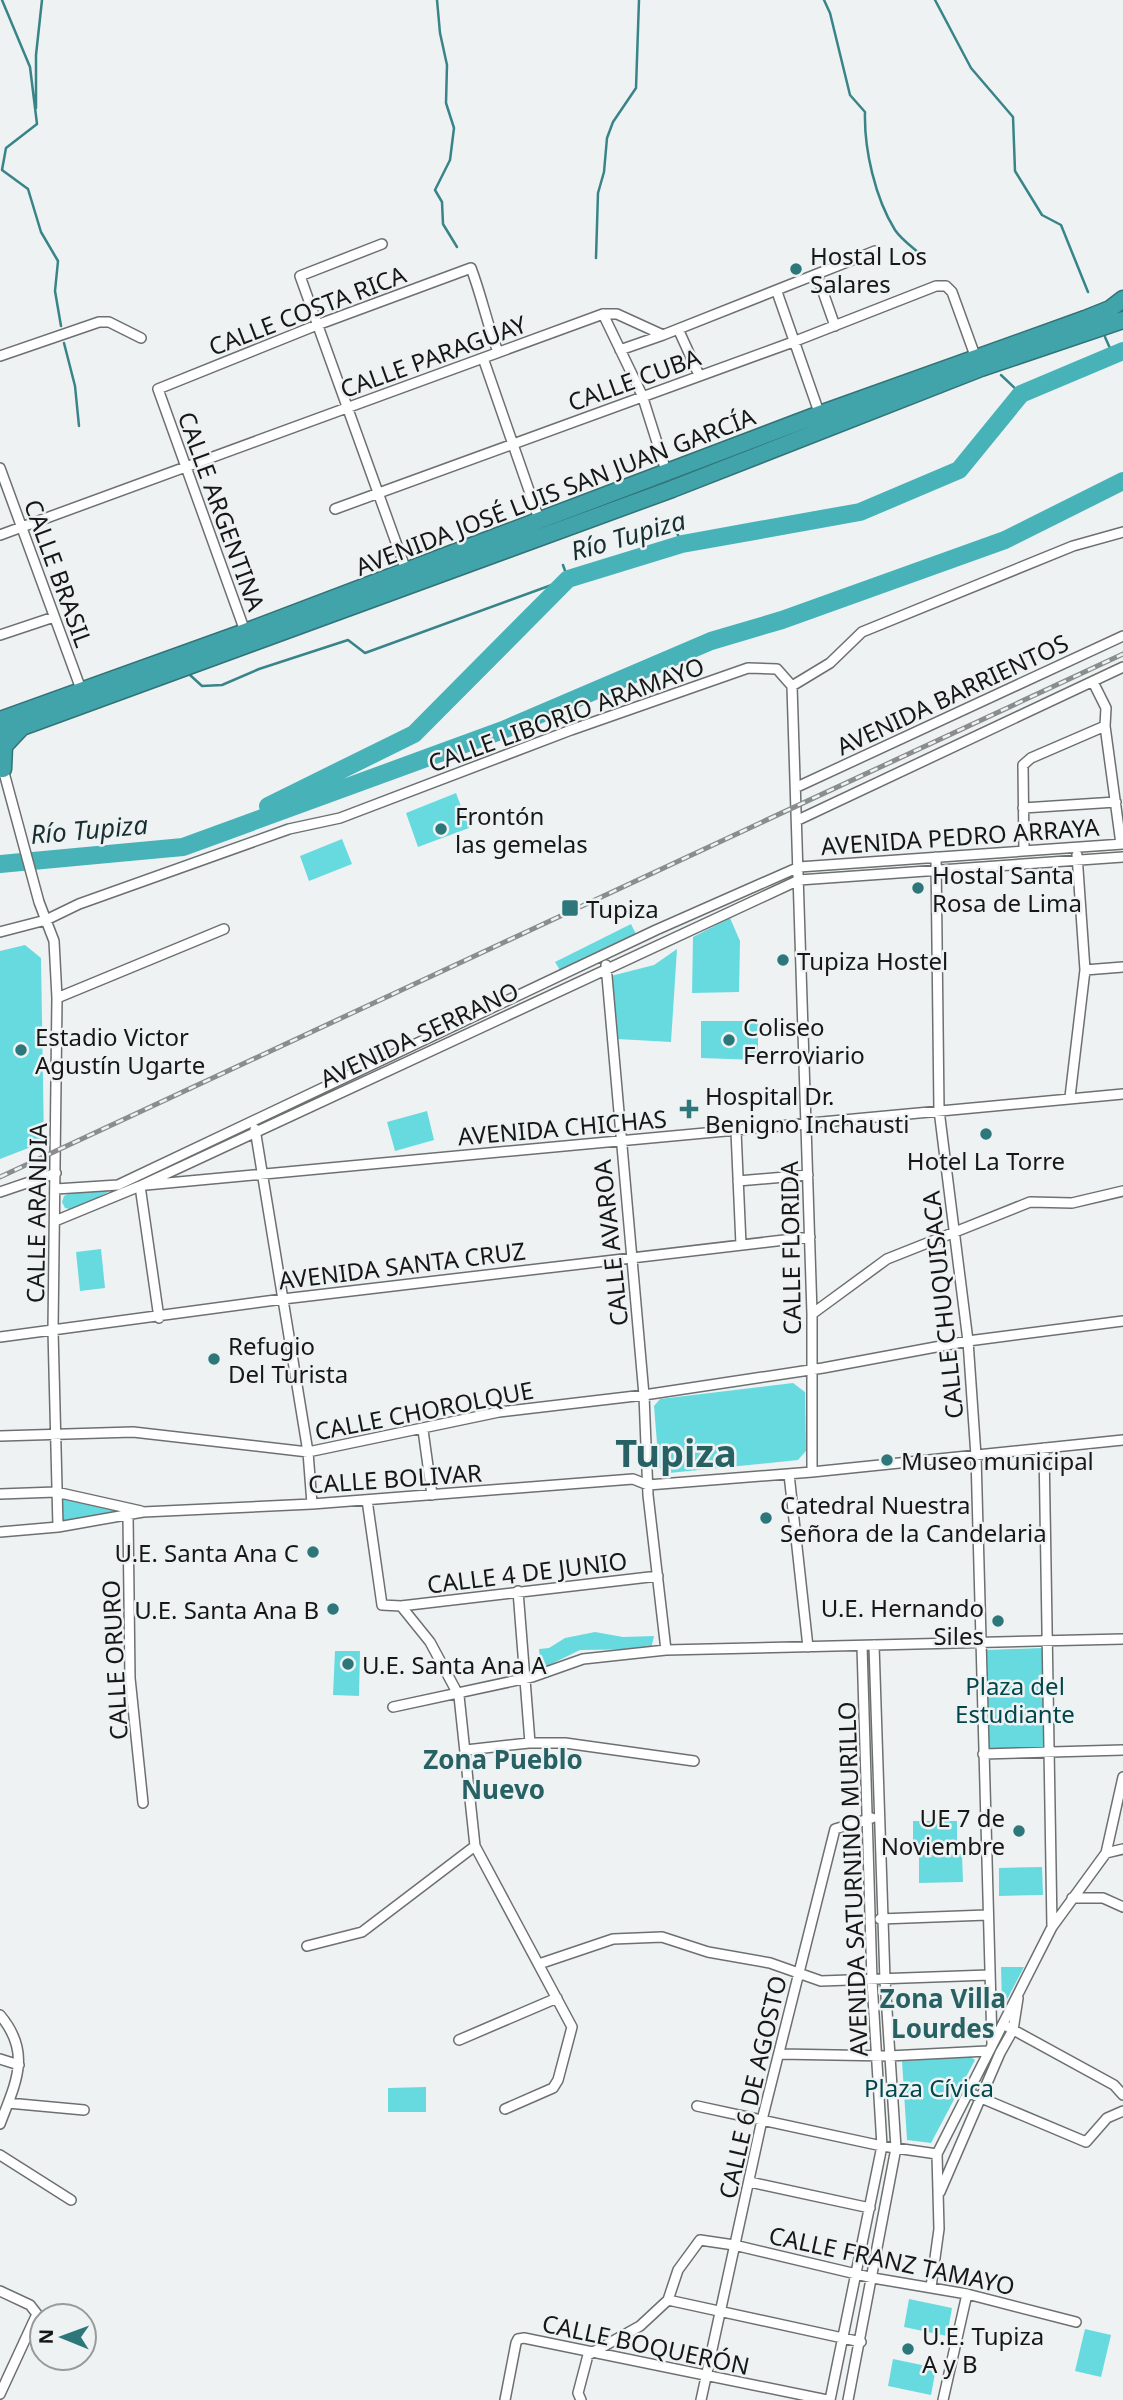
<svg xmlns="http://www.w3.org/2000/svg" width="1123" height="2400" font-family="'Noto Sans',sans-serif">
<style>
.green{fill:#67dae0}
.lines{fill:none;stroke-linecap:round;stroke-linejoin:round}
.stream{stroke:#388489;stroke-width:2.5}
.river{stroke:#47b3b9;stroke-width:18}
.street-casing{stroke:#6d7071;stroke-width:12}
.highway-casing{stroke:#327377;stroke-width:19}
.street{stroke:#fff;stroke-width:9}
.highway{stroke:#41a4aa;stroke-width:16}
.rail-casing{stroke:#8a8d8e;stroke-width:5}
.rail{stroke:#eef2f3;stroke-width:2.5;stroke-dasharray:8;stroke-linecap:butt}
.poi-dot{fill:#2d777b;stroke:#eef2f3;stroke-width:2.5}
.labels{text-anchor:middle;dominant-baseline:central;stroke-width:5;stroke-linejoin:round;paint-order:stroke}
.poi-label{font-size:24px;fill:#161818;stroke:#eef2f3;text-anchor:start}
.street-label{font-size:24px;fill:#161818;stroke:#eef2f3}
.park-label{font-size:24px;fill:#01464a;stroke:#eef2f3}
.water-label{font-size:26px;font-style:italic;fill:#172f31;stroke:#eef2f3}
.neighbourhood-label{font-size:26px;font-weight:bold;fill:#276164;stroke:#eef2f3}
.town-label{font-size:38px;font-weight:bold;fill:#276164;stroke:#eef2f3}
</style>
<rect width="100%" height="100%" fill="#eef2f3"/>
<!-- green -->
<path class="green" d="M456,793L469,828L418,847L406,813Z
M342,839L352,864L309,881L300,856Z
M730,918L740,941L739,992L692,993L693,937Z
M631,924L636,934L561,972L555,962Z
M25,945L41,958L44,1142L0,1159V951Z
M677,949L671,1042L617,1039L611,976L654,965Z
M701,1021H758V1060L701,1058Z
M427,1111L434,1140L395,1151L387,1122Z
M110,1191L74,1210L65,1208L62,1202L64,1196L72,1192Z
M101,1249L105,1288L80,1291L76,1252Z
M793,1383L805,1392L806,1451L798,1460L669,1473L659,1468L654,1406L660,1399Z
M59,1495L134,1512L61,1524Z
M595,1632L623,1637L654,1636L651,1649L580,1650L541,1669L539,1649L549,1648L565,1638Z
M1042,1648L1044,1748L989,1749L987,1650Z
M335,1651H360L359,1696L333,1695Z
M913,1821H957V1848L913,1849Z
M962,1854L963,1882L919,1883V1855Z
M1042,1867L1043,1895L999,1896V1868Z
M1001,1967H1024L1002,2009Z
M971,2057L975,2060L931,2143L907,2140L902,2061Z
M426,2087V2112H388V2088Z
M909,2299L952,2308L947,2336L904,2327Z
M1085,2329L1111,2335L1101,2377L1075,2371Z
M893,2359L936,2368L931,2395L888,2386Z"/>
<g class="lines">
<!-- stream -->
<path class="stream" d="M2,0L30,67L37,124L6,148L2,170L28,189L41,232L58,261L55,291L61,326
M437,0L440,33L447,65L446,103L454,128L450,160L435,190L442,202L443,224L457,247
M824,0L830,13L850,95L865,112C864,149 875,198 895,230C901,239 911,246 919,253
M935,0L971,68L1013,117L1015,171L1042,215L1061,225L1088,292
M36,108V55L42,0
M596,258L598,193L604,172L607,138L613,122L636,88L639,0
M1105,337L1113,355
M64,343L75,386L79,426
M1001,375L1021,394
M673,524L682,544
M190,675L202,686L222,685L259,669L348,640L365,653L568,579L563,565"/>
<!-- river -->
<path class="river" d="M268,806L414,734L568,579L682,544L860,512L959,470L1021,394L1123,351
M0,864L183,847L503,730L711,641L782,620L1005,540L1123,481"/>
<!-- street casing -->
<g class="street-casing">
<path id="street" d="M382,244L300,276L407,573
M817,275L835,326
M777,292L821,418
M603,314L642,395L667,474
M679,331L699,375
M620,350L663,335
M0,356L99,322H109L141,338
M483,358L540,522
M0,468L82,692
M335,509L793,342L936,286H946L952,292L977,361
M0,535L603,314H617L663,335L875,251
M246,634L158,389L317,325L471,268C482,297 487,324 498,352
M0,635L54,617
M1093,682L1106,708L1105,726L1121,844
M792,686L812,1314V1472
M3,769L39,902L54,941L57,998L53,1330L58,1527
M797,787L1123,636
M1023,808L1116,802
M798,820L1123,667
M1024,851L1023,765L1031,758L1105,726
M936,857L939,1110L968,1341L976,1456L992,2043
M0,932L46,920L79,904L289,829L340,818L571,730L748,668L777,669L792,686L830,663L862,632L1073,546L1123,532
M606,965L644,1395L648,1495L666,1650
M1085,970L1123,967
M57,998L224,929
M1070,1097L1085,970L1077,855
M255,1129L308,1452L312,1504
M736,1131L741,1245
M738,1181L808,1175
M146,1185L1123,1094
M140,1186L159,1318
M56,1189L118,1185L656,930L799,867L1123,844
M0,1192L56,1173
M55,1221L140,1186L799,880L1123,857
M812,1314L887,1259L955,1232L1030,1202L1072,1203L1123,1191
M0,1337L283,1299L810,1237
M423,1430L432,1495
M0,1436L133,1432L308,1452L499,1412L644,1395L823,1368L968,1341L1123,1321
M1044,1448L1052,1927
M789,1474L808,1647
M0,1494L56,1492L141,1511
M367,1500L382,1605L401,1606L430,1642L459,1696L475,1846L572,2027L558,2080L553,2088L505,2109
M128,1516L130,1678L143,1803
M0,1532L58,1527L143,1512L312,1504L633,1479L648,1485L812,1472L1123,1440
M518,1591L530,1743
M401,1606L658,1576
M393,1707L532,1677L583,1659L666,1650L1123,1639
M466,1750L529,1743H565L694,1761
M983,1754L1123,1750
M1106,1853L1123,1849
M1072,1898H1103L1123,1907
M880,1919L987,1915
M307,1946L362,1932L475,1846
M539,1964L613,1939L662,1937L708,1952L770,1963L821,1981L989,1975
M0,2015C32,2053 16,2082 0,2124
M1008,2027L1114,2085L1123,2095
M459,2040L557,1998
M780,2054L889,2056L987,2051
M0,2059L19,2065
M967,2092L1086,2142L1107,2118L1123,2111
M8,2103L84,2110
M697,2106L882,2146L937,2154
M0,2155L71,2200
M750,2182L870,2208
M940,2192L1000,2053L1013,2030L1018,1998
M931,2287L939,2229L937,2154L1052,1927L1106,1853L1123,1777
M0,2291L30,2305L37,2314L0,2394
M668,2300L861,2342
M505,2400L516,2343L518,2339L524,2338L827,2400
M581,2400L578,2393L588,2355L640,2326L668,2300L678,2270L700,2240L734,2245L873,2278L967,2294L1076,2322
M701,2400L762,2120L835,1829L872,1818
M830,2400L882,2146L872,1981L862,1646
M848,2400L896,2148L885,1980L874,1645
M943,2400L967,2294"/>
</g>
<!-- highway casing -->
<g class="highway-casing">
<path id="highway" d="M0,720L245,632L820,414L1085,319L1110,309L1123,299
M0,735L672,489L981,368L1123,320
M3,769L4,746L20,729"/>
</g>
<!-- street -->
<use href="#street" class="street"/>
<!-- highway -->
<use href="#highway" class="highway"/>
<!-- rail casing -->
<g class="rail-casing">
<path id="rail" d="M0,1177L1123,654"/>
</g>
<!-- rail -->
<use href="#rail" class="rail"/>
</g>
<!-- markers -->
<g class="poi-dot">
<circle cx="796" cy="269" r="7"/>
<circle cx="441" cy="829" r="7"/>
<circle cx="918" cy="888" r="7"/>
<rect x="561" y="899" width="18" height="18" rx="3.5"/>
<circle cx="783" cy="960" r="7"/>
<circle cx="729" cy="1040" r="7"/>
<circle cx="21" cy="1050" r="7"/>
<path d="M685.5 1098.5h7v7h7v7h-7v7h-7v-7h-7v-7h7z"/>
<circle cx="986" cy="1134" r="7"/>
<circle cx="214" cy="1359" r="7"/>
<circle cx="887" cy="1460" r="7"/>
<circle cx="766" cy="1518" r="7"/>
<circle cx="313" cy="1552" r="7"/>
<circle cx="333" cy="1609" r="7"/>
<circle cx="998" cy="1621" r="7"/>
<circle cx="348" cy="1664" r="7"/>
<circle cx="1019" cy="1831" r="7"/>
<circle cx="908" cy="2349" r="7"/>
</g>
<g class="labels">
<!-- poi labels -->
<g class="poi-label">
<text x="810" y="255">Hostal Los<tspan x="810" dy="28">Salares</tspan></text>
<text x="455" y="815">Frontón<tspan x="455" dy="28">las gemelas</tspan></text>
<text x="932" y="874">Hostal Santa<tspan x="932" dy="28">Rosa de Lima</tspan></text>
<text x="586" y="908">Tupiza</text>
<text x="797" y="960">Tupiza Hostel</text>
<text x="743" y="1026">Coliseo<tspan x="743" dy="28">Ferroviario</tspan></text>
<text x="35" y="1036">Estadio Victor<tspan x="35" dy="28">Agustín Ugarte</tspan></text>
<text x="705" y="1095">Hospital Dr.<tspan x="705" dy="28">Benigno Inchausti</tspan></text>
<text x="986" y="1160" text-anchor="middle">Hotel La Torre</text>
<text x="228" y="1345">Refugio<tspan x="228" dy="28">Del Turista</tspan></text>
<text x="901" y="1460">Museo municipal</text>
<text x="780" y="1504">Catedral Nuestra<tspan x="780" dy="28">Señora de la Candelaria</tspan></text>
<text x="299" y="1552" text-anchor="end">U.E. Santa Ana C</text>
<text x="984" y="1607" text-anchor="end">U.E. Hernando<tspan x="984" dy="28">Siles</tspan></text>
<text x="319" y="1609" text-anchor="end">U.E. Santa Ana B</text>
<text x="362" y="1664">U.E. Santa Ana A</text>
<text x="1005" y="1817" text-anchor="end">UE 7 de<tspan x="1005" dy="28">Noviembre</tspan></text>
<text x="922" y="2335">U.E. Tupiza<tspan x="922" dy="28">A y B</tspan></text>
</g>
<!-- street labels -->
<g class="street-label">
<text transform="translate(307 310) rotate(-21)">CALLE COSTA RICA</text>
<text transform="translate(433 356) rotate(-20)">CALLE PARAGUAY</text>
<text transform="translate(634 379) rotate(-20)">CALLE CUBA</text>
<text transform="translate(555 491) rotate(-21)">AVENIDA JOSÉ LUIS SAN JUAN GARCÍA</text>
<text transform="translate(222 511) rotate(70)">CALLE ARGENTINA</text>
<text transform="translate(59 573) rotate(70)">CALLE BRASIL</text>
<text transform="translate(952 694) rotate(-25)">AVENIDA BARRIENTOS</text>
<text transform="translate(566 714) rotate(-20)">CALLE LIBORIO ARAMAYO</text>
<text transform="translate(960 836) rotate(-4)">AVENIDA PEDRO ARRAYA</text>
<text transform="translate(419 1034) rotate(-25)">AVENIDA SERRANO</text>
<text transform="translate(562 1127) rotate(-5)">AVENIDA CHICHAS</text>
<text transform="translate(36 1213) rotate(-89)">CALLE ARANDIA</text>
<text transform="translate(610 1243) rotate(-96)">CALLE AVAROA</text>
<text transform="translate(790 1248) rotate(-91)">CALLE FLORIDA</text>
<text transform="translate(402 1265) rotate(-7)">AVENIDA SANTA CRUZ</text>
<text transform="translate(942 1305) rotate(-96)">CALLE CHUQUISACA</text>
<text transform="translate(424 1410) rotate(-11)">CALLE CHOROLQUE</text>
<text transform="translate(395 1478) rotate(-4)">CALLE BOLIVAR</text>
<text transform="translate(527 1572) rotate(-7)">CALLE 4 DE JUNIO</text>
<text transform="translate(114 1660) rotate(-93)">CALLE ORURO</text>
<text transform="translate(852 1879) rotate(-92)">AVENIDA SATURNINO MURILLO</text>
<text transform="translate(752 2087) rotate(-77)">CALLE 6 DE AGOSTO</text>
<text transform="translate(892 2260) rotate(12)">CALLE FRANZ TAMAYO</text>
<text transform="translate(646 2344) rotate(12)">CALLE BOQUERÓN</text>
</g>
<!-- park labels -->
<g class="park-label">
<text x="1015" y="1685">Plaza del<tspan x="1015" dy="28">Estudiante</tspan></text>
<text x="929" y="2087">Plaza Cívica</text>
</g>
<!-- water labels -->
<g class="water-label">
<text transform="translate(628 535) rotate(-16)">Río Tupiza</text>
<text transform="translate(89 829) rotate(-5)">Río Tupiza</text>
</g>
<!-- neighbourhood labels -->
<g class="neighbourhood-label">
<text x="503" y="1759">Zona Pueblo<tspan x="503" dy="30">Nuevo</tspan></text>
<text x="943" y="1998">Zona Villa<tspan x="943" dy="30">Lourdes</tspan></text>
</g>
<!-- town labels -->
<g class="town-label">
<text x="676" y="1452">Tupiza</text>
</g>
</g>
<!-- north arrow -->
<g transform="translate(63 2337) rotate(271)"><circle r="33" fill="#eef2f3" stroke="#989b9b" stroke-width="2"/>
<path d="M0-5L12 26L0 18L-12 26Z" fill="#2d777b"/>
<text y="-10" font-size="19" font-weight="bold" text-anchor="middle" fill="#161818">N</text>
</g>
</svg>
